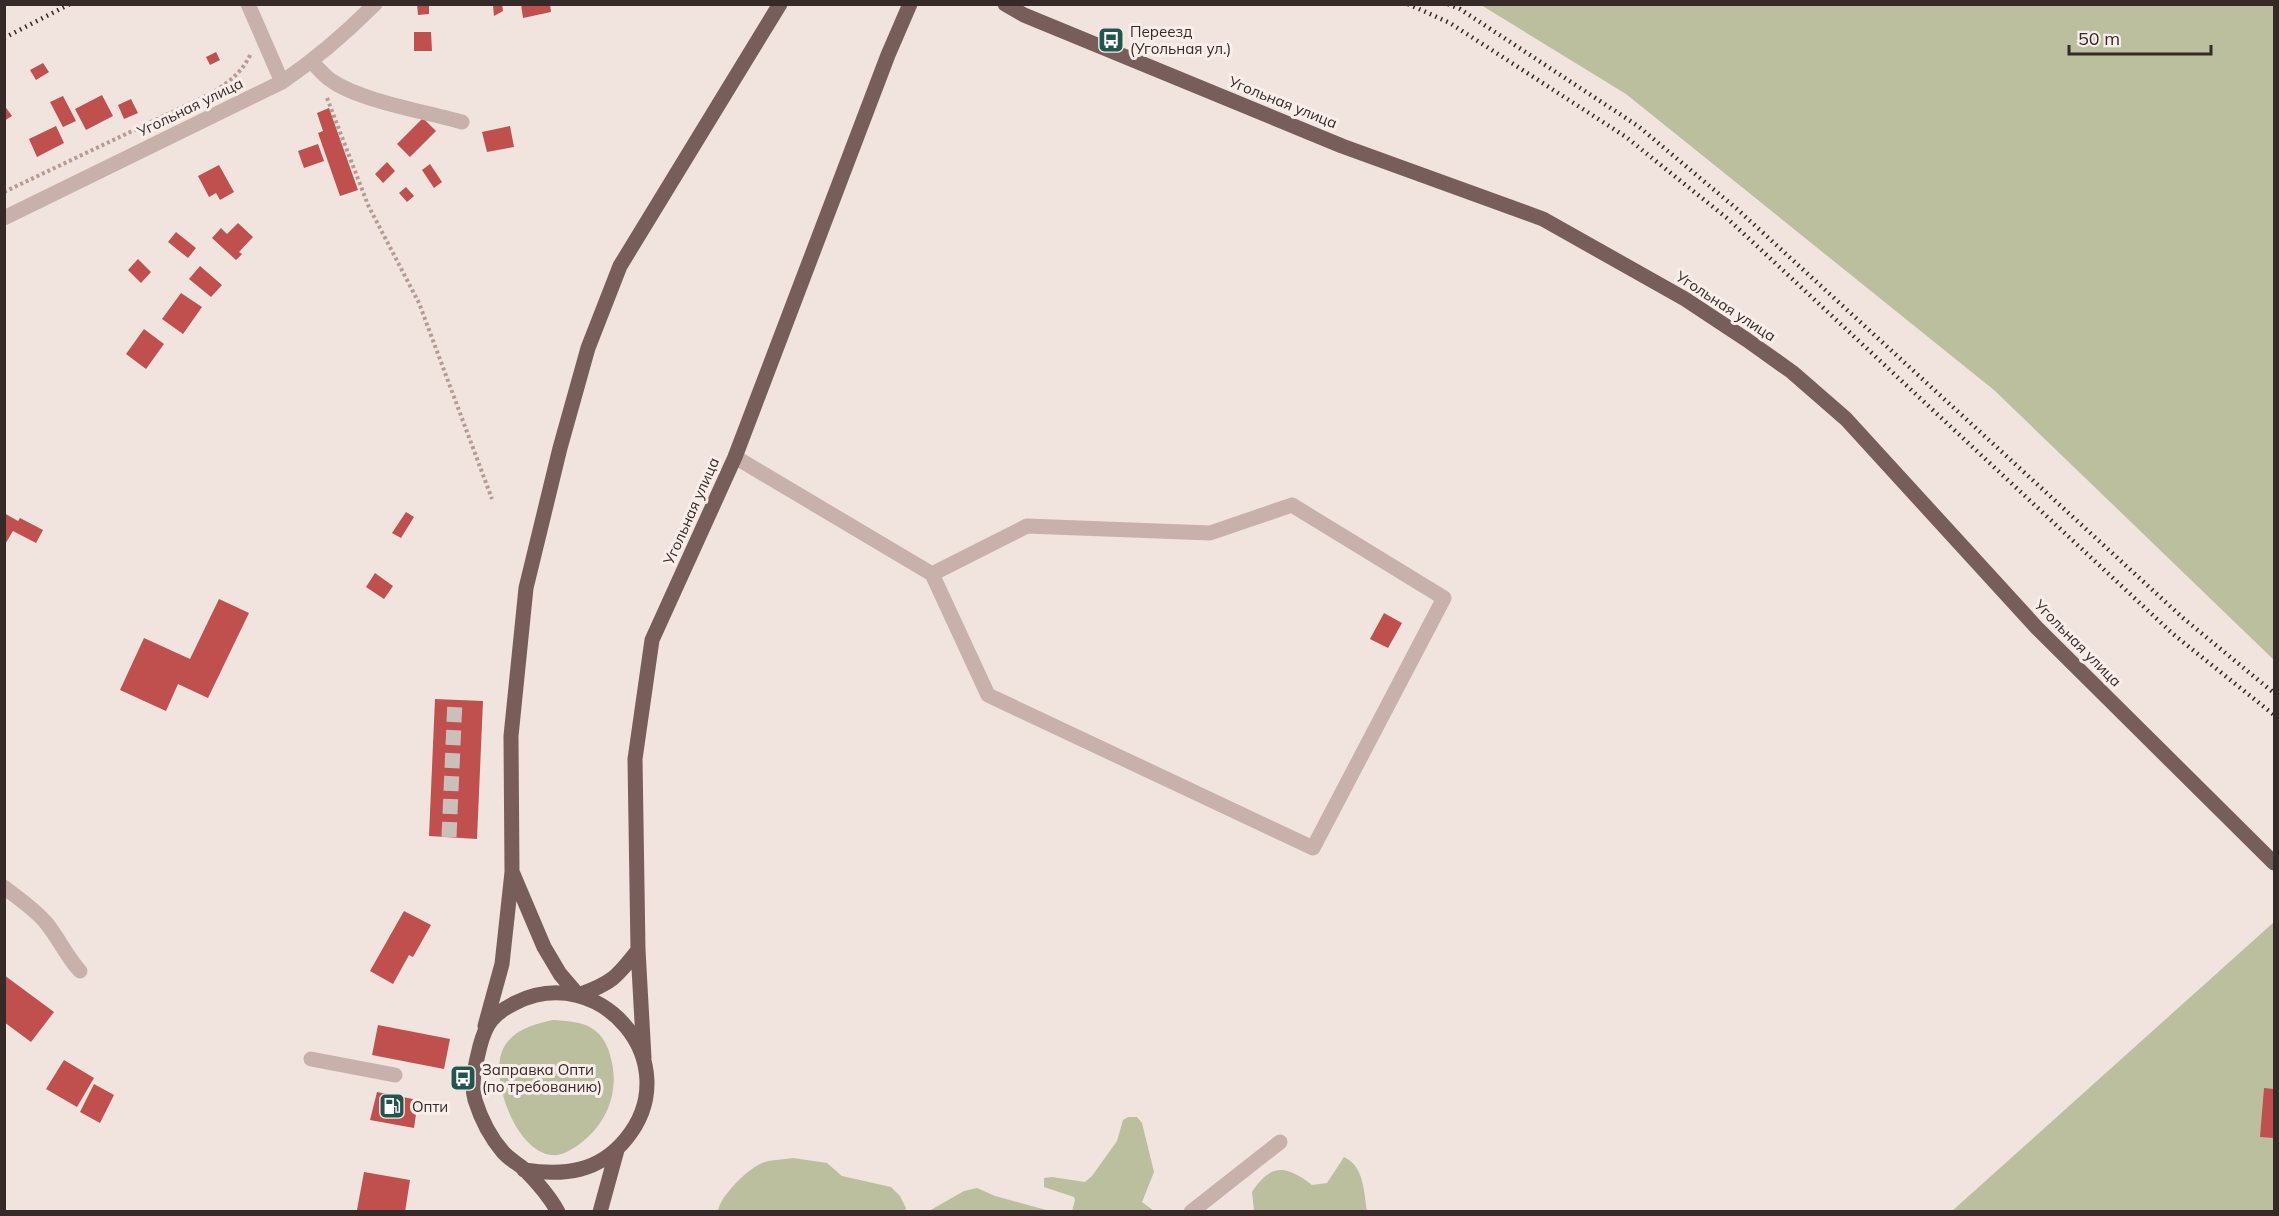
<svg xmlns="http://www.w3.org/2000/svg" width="2279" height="1216" font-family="Mulish,sans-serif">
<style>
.green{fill:#bbbf9e}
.building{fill:#bf504d}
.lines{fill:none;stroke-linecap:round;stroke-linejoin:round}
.minor-tunnel{stroke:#ccbeb9;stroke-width:15;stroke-dasharray:15 8;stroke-linecap:butt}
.path{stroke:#b49b94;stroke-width:4;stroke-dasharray:3 3;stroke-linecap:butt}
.minor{stroke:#c8b1aa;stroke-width:15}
.major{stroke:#775e5b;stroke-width:15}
.rail{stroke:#362a29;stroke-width:4.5;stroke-dasharray:1.5 4.5;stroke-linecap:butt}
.labels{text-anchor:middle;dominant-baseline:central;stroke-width:6;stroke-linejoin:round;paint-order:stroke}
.poi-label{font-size:15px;fill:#362a29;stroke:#f9eee9;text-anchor:start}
.street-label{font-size:15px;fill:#362a29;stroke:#f9eee9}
</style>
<rect width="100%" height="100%" fill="#f1e3dd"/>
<!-- green -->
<path class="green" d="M1481,5H2274V660L1994,390L1626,94Z
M2274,922V1211H1952Z
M553,1020C566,1021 581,1021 593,1029C601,1034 608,1045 610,1055C621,1091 607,1125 577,1146C569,1151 561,1156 552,1155C516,1152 489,1078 503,1049C512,1030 534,1024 553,1020Z
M1128,1117H1137L1142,1123L1154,1172L1142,1202L1154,1211H1072L1075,1200L1074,1197L1044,1187V1178L1052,1177L1085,1182L1092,1176L1117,1141L1123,1120Z
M1344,1157C1364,1166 1364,1192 1367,1211H1254L1252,1192C1271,1163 1286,1165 1312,1185L1327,1183Z
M793,1158L827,1163L842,1176L891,1187L900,1196L906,1208L905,1211H718C720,1196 750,1166 765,1162C774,1159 784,1160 793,1158Z
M977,1188L995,1196L1050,1211H929L964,1191Z"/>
<!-- building -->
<path class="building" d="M417,4H429V14L418,15Z
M502,4L503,11L494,16L493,5Z
M521,4H550L551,12L523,18Z
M414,32H431L432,51H414Z
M216,52L220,60L210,65L206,57Z
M43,63L49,72L36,80L30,70Z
M102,95L113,116L86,130L75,109Z
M63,96L76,121L63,127L50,102Z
M131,99L138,113L124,119L118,105Z
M4,105L12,116L4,121Z
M329,108L358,190L340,196L318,133L323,131L317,113Z
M423,118L436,131L410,157L397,144Z
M56,126L64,143L37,157L29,139Z
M510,126L514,147L487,152L482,132Z
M318,144L324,161L304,168L298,151Z
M387,162L395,171L383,183L375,174Z
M430,164L442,182L434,188L422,170Z
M219,165L234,192L220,200L216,193L209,197L198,176Z
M406,187L414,196L407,202L399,193Z
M238,223L253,237L239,252L242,254L236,260L212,238L221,228L227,234Z
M176,232L196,248L188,258L168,242Z
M138,259L151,272L141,283L128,270Z
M200,266L222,285L211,297L189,279Z
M181,293L202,307L183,334L162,319Z
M144,329L164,344L146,369L126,354Z
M406,512L414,517L401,538L392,533Z
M4,513L18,521L20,518L43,530L36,543L13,531L4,546Z
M375,573L393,586L384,599L366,587Z
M219,599L249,613L208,698L178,684L166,711L120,690L144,638L190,659Z
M1384,613L1402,623L1388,648L1370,639Z
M435,699L483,701L477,839L429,836Z
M404,911L431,925L413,957L409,955L393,984L370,971Z
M4,975L54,1012L31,1042L4,1022Z
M378,1025L450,1039L444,1069L372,1055Z
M64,1060L94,1078L77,1107L46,1089Z
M94,1084L114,1095L100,1123L80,1112Z
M2264,1088L2274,1089V1138L2260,1137Z
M377,1092L418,1100L414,1128L370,1120Z
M364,1172L410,1180L405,1212L357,1210Z"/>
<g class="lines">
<!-- minor-tunnel -->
<path class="minor-tunnel" d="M449,837L455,700"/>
<!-- path -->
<path class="path" d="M327,98L368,205L419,303L492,499
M4,192L210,94C227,84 243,72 251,53"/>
<!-- minor -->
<path class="minor" d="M248,4L282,82
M312,62C318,68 324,76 332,81C361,101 427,112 462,122
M4,218L282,82C316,59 346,33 375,4
M735,457L932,574L988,695L1313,848L1444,598L1292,505L1210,533L1027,526L932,574
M4,887C19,899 36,910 47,924C59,939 67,957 80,971
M311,1059L395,1075
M1191,1212L1280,1142"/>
<!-- major -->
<path class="major" d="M1005,4L1024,15L1342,146L1543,219L1685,299L1747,340L1792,372L1846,419L2037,628L2274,863
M513,874L544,947L560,974L578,995
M578,995C611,984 617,977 638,950
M485,1026L502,964L512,872L511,736L526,588L560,448L588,348L620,266L780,4
M644,1058L638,950L635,759L652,640L735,457L888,55L910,4
M524,1170C565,1176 599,1172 626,1139C688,1064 601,960 515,1003C493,1014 486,1023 480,1046C476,1063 470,1083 475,1100C481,1119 490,1137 503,1152C509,1159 517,1163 524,1169C536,1181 550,1197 558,1212
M600,1212L617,1150"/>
<!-- rail -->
<path class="rail" d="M1408,4L1450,23L1626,137L1728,219L2173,634L2274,715
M1448,4L1460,9L1638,126L1737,209L2183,618L2274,693
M4,38L70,4"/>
</g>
<!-- icons -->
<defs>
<g id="bus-square" transform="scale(1.35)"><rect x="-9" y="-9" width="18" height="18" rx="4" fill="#21554e" stroke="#f9eee9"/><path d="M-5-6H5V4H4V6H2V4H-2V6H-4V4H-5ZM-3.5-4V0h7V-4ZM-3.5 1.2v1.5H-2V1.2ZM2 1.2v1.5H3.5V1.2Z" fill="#fff"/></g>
<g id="fuel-square" transform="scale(1.35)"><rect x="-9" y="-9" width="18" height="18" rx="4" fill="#21554e" stroke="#f9eee9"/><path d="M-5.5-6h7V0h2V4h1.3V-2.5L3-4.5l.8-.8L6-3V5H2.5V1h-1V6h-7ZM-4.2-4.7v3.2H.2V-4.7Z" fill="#fff"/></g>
</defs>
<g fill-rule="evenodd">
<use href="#bus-square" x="1111" y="40"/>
<use href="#bus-square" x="463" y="1078"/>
<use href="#fuel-square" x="392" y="1106"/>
</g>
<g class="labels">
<!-- poi labels -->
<g class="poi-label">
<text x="1130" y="31">Переезд<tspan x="1130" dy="17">(Угольная ул.)</tspan></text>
<text x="482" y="1069">Заправка Опти<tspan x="482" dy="17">(по требованию)</tspan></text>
<text x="412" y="1106">Опти</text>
</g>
<!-- street labels -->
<g class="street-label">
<text transform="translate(1283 102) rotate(22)">Угольная улица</text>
<text transform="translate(190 107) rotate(-26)">Угольная улица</text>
<text transform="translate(1726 306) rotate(33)">Угольная улица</text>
<text transform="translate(691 511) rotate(-66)">Угольная улица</text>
<text transform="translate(2078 643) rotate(45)">Угольная улица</text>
</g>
</g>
<!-- border -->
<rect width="2279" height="1216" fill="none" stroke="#362a29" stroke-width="12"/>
<!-- scale -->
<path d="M2069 45v9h142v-9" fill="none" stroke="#362a29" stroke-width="3"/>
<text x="2078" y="45" font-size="18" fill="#362a29" stroke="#f9eee9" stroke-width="4.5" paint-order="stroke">50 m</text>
</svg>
